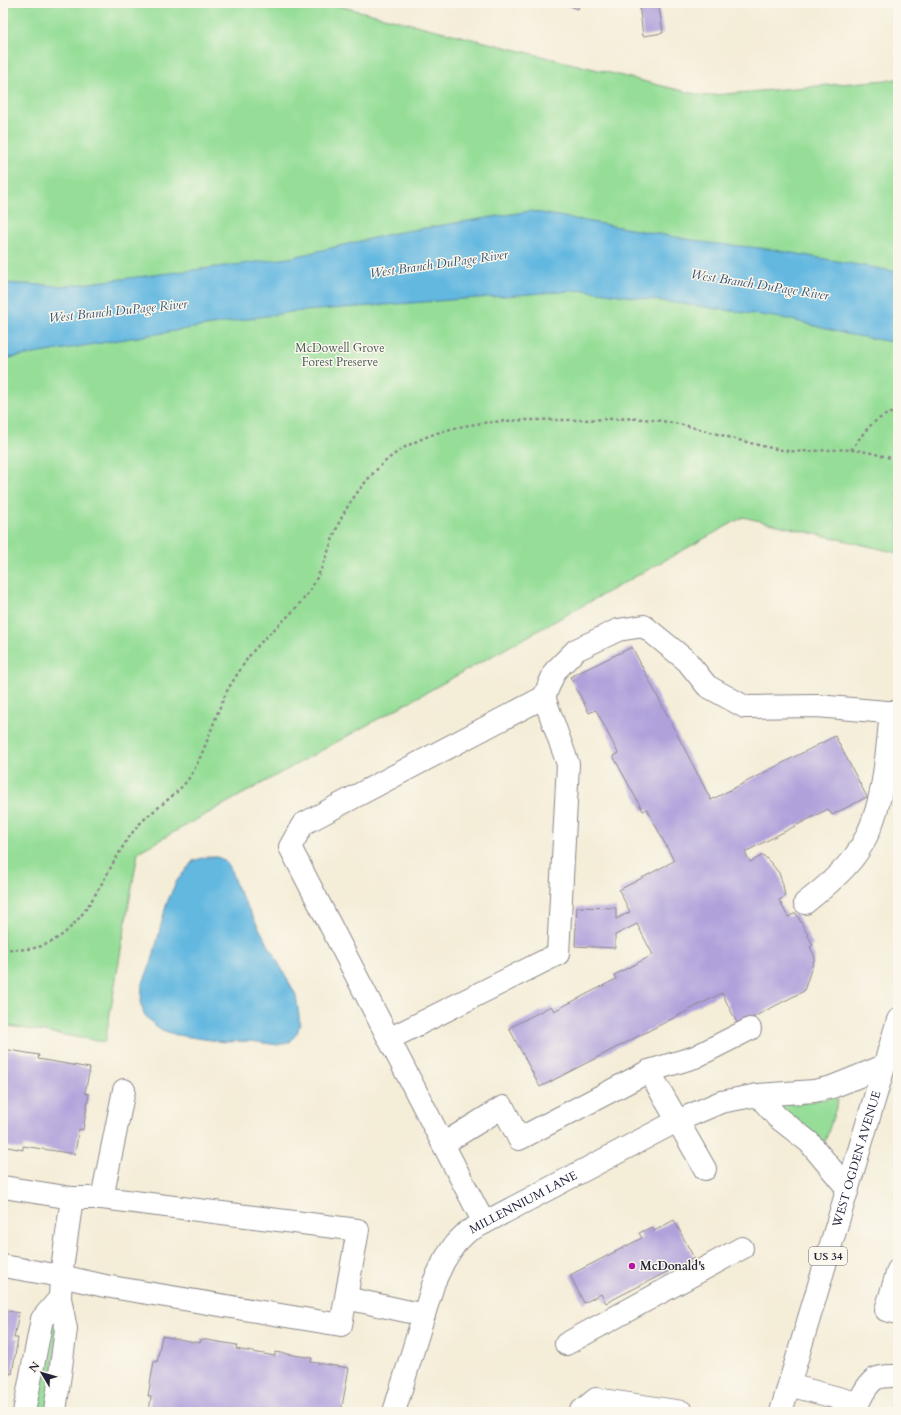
<svg xmlns="http://www.w3.org/2000/svg" width="901" height="1415" font-family="Cardo,serif">
<style>
.green{fill:#96de98;stroke:#5c806a}
.water{fill:#64b8e0;stroke:#436d8e}
.building{fill:#b0a1db}
.lines{fill:none;stroke-linecap:round;stroke-linejoin:round}
.minor-casing{stroke:#8b888a;stroke-width:24}
.major-casing{stroke:#8b888a;stroke-width:24}
.path{stroke:#8b888a;stroke-width:2.5;stroke-dasharray:3 3;stroke-linecap:butt}
.minor{stroke:#fff;stroke-width:22}
.major{stroke:#fff;stroke-width:22}
.poi-dot{fill:#b5179e;stroke:#fbf7ec;stroke-width:1.5}
.labels{text-anchor:middle;dominant-baseline:central;stroke-width:3;stroke-linejoin:round;paint-order:stroke}
.shield{fill:#fbf7ec;stroke:#636270;stroke-width:1}
.shield-label{font-size:11px;font-weight:bold;fill:#22223b}
.park-label{font-size:12px;fill:#455a57;stroke:#fbf7ec}
.street-label{font-size:12px;fill:#22223b;stroke:#fbf7ec}
.poi-label{font-size:12px;font-weight:bold;fill:#22223b;stroke:#fbf7ec;text-anchor:start}
.water-label{font-size:13px;font-style:italic;fill:#395675;stroke:#fbf7ec}
</style>
<rect width="100%" height="100%" fill="#fbf7ec"/>
<filter id="ink" filterUnits="userSpaceOnUse"><feTurbulence type="fractalNoise" baseFrequency=".025" numOctaves="2"/><feDisplacementMap in="SourceGraphic" scale="8" xChannelSelector="R" yChannelSelector="G"/><feConvolveMatrix kernelMatrix="1 2 1 2 8 2 1 2 1" color-interpolation-filters="sRGB"/></filter>
<filter id="wash" filterUnits="userSpaceOnUse"><feTurbulence type="fractalNoise" baseFrequency=".012" numOctaves="4" result="noise"/><feDisplacementMap in="SourceGraphic" scale="16" xChannelSelector="R" yChannelSelector="G"/><feGaussianBlur stdDeviation="0.9" result="paint"/><feColorMatrix in="noise" values="0 0 0 0 0 0 0 0 0 0 0 0 0 0 0 0 0 1.4 0 .05"/><feComposite in="paint" operator="in"/></filter>
<g filter="url(#wash)">
<rect width="100%" height="100%" fill="#f4edd8"/>
<!-- green -->
<path class="green" d="M3,3H327L703,96L898,79V553L743,517L138,852L105,1042L3,1025Z
M835,1097L838,1101L825,1142L822,1144L771,1103L777,1100L798,1104Z
M60,1314L47,1412H36L52,1318Z"/>
<!-- water -->
<path class="water" d="M530,211L709,243L770,249L898,272V343L846,334L788,319L584,290L291,312L3,359V283L65,286L289,258L394,233Z
M205,857H217L224,860L230,868L237,888L296,995L300,1023L297,1033L290,1042L278,1045L250,1041L224,1042L177,1035L162,1030L152,1023L144,1014L141,1005L142,985L152,961L166,905L176,882L193,861Z"/>
<g id="blocks">
<!-- building -->
<path class="building" d="M562,3H580L578,9Z
M639,3H683V4L659,7L663,33L643,36Z
M632,647L711,800L835,736L867,797L832,815L828,809L745,852L750,862L763,855L771,863L779,873L783,885L785,897L779,900L788,917L796,913L813,945L810,947L815,957L804,991L738,1025L722,993L540,1087L509,1028L551,1006L554,1011L616,979L614,975L653,955L637,924L615,935V948L575,946L577,907L616,908V919L630,912L619,890L674,861L647,809L643,811L613,756L618,753L596,710L589,713L570,677Z
M3,1049L39,1055L38,1059L90,1068L85,1093L89,1094L83,1130L79,1129L75,1154L23,1146V1150L3,1146Z
M674,1220L694,1258L606,1303L601,1294L584,1303L570,1275L642,1238L639,1233L652,1227L654,1231Z
M3,1310L19,1313L14,1338H18L12,1374L8,1373L4,1398Z
M162,1336L200,1343L201,1339L237,1345L236,1349L275,1356V1352L312,1358L311,1362L349,1368L341,1412H149L151,1397L148,1396L154,1361L157,1362Z
M895,1394H898V1412H892Z"/>
</g>
</g>
<g filter="url(#ink)">
<use href="#blocks" fill-opacity="0" stroke="#8b888a" stroke-width="1"/>
<g class="lines">
<!-- minor casing -->
<g class="minor-casing">
<g id="minor">
<path d="M544,697L555,671L576,650L618,630L644,626L687,661L707,686L745,707L817,706L898,713"/>
<path d="M805,903C823,889 840,875 854,857C884,817 886,759 891,712"/>
<path d="M389,1039L558,954L568,764L544,697L303,824L290,847L443,1144"/>
<path d="M649,1071L695,1057L750,1029"/>
<path d="M758,1095L777,1117L809,1142L848,1189"/>
<path d="M3,1187L72,1198"/>
<path d="M484,1223L443,1144L503,1107L519,1139L649,1071L705,1169"/>
<path d="M3,1266L61,1276L72,1198H102"/>
<path d="M898,1270L886,1310L898,1313"/>
<path d="M346,1298L424,1315"/>
<path d="M566,1344L742,1248"/>
<path d="M789,1385L857,1403"/>
<path d="M24,1412L42,1319L60,1298"/>
<path d="M55,1412L66,1329L60,1298L61,1276L105,1286L341,1325L358,1230L102,1198L124,1090"/>
<path id="s1" d="M394,1412L434,1282L444,1261L455,1244L467,1232L677,1121L721,1102L758,1095L814,1091L832,1087L884,1066"/>
<path d="M580,1412L596,1399L682,1412"/>
<path d="M856,1412C857,1403 867,1384 875,1379C882,1375 891,1376 898,1376"/>
</g>
</g>
<!-- major casing -->
<g class="major-casing">
<g id="major">
<path id="s2" d="M781,1412L898,1020"/>
</g>
</g>
<!-- path -->
<path class="path" d="M851,450C866,430 873,417 898,411
M3,948C81,962 98,875 136,828C152,809 177,797 191,775C207,748 214,717 228,689C234,679 241,669 247,659C267,631 296,615 313,585C324,566 330,545 338,525C349,499 378,463 402,449C457,416 523,420 585,420C610,419 636,417 662,421C702,427 741,443 782,450C805,454 829,448 852,450C867,451 883,456 898,460"/>
<!-- minor -->
<use href="#minor" class="minor"/>
<!-- major -->
<use href="#major" class="major"/>
</g>
</g>
<!-- markers -->
<circle class="poi-dot" cx="632" cy="1266" r="4"/>
<g class="labels">
<!-- shield labels -->
<rect class="shield" x="809" y="1247" width="38" height="18" rx="3"/>
<g class="shield-label">
<text x="828" y="1256">US 34</text>
</g>
<!-- park labels -->
<g class="park-label">
<text x="340" y="348">McDowell Grove<tspan x="340" dy="14">Forest Preserve</tspan></text>
</g>
<!-- street labels -->
<g class="street-label">
<text stroke="none"><textPath href="#s2" startOffset="264">WEST OGDEN AVENUE</textPath></text>
<text stroke="none"><textPath href="#s1" startOffset="260">MILLENNIUM LANE</textPath></text>
</g>
<!-- poi labels -->
<g class="poi-label">
<text x="640" y="1266">McDonald's</text>
</g>
<!-- water labels -->
<g class="water-label">
<text transform="translate(439 264) rotate(-8)">West Branch DuPage River</text>
<text transform="translate(760 285) rotate(9)">West Branch DuPage River</text>
<text transform="translate(118 311) rotate(-6)">West Branch DuPage River</text>
</g>
</g>
<!-- margin -->
<rect width="901" height="1415" fill="none" stroke="#fbf7ec" stroke-width="16"/>
<!-- north arrow -->
<g transform="translate(42 1373) rotate(308)" stroke="#fbf7ec" stroke-width="3" paint-order="stroke">
<path d="M0-3L7 15L0 10L-7 15Z" fill="#22223b"/>
<text y="-6" font-size="11" font-weight="bold" text-anchor="middle" fill="#22223b">N</text>
</g>
</svg>
